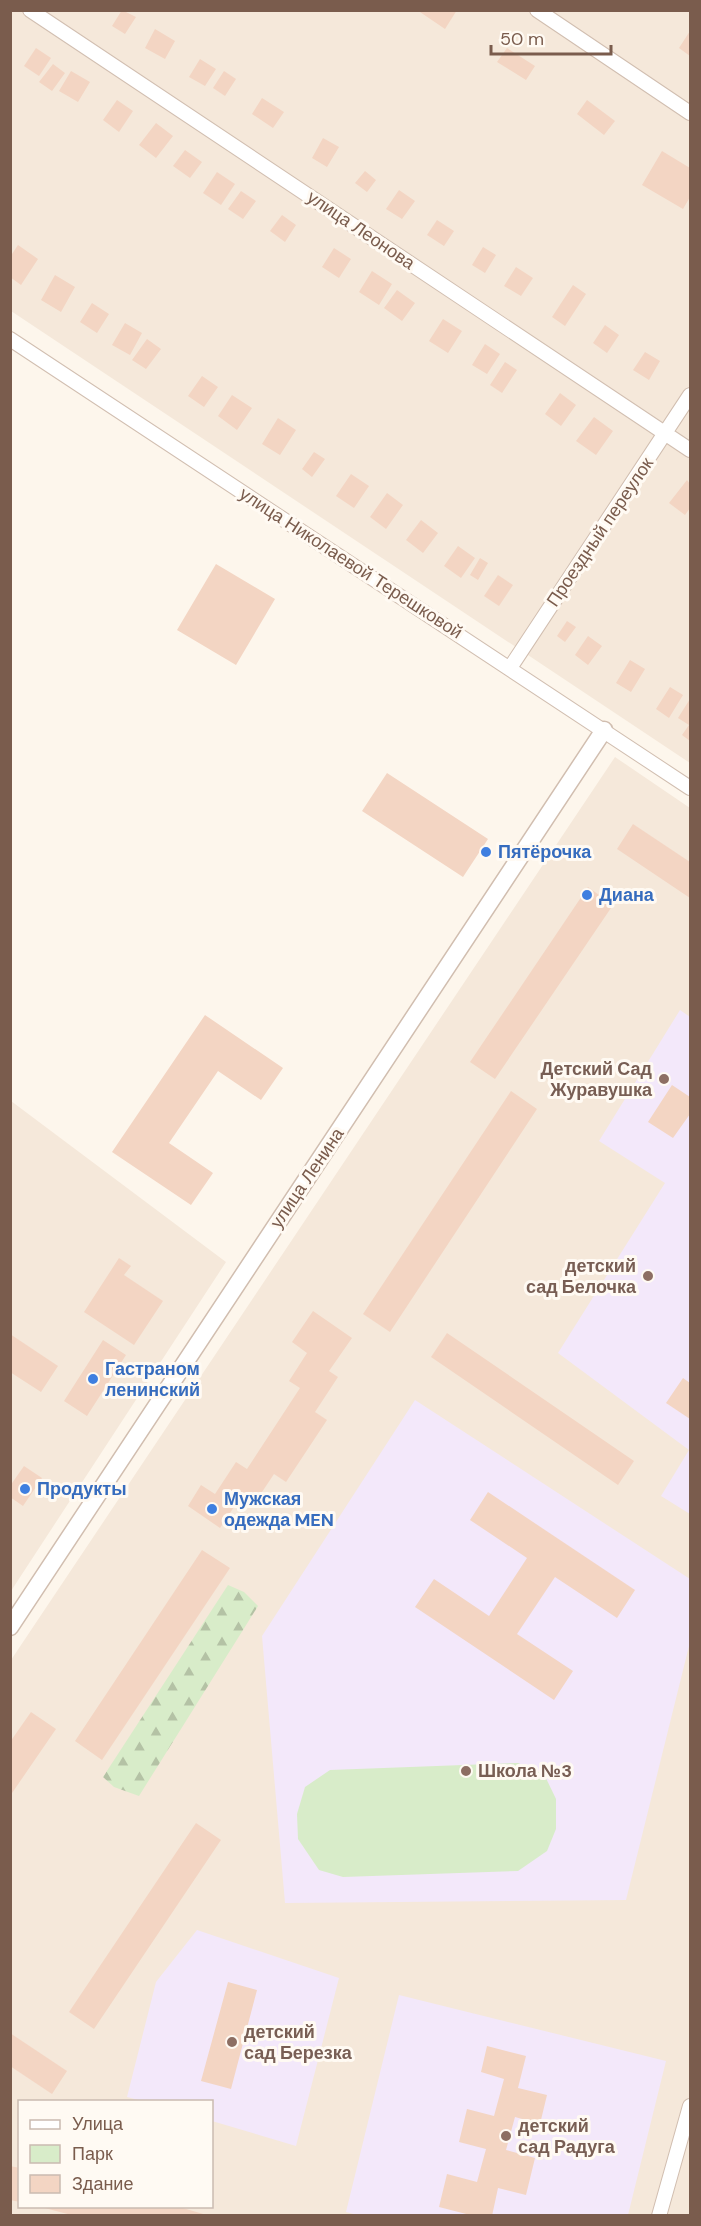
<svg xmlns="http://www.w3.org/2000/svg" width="701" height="2226" font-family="'DM Sans',sans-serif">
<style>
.residential{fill:#f5e8da;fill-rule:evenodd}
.education{fill:#f3e8fa}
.green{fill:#d8ecc9}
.forest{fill:url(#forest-firs)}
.building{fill:#f3d5c3}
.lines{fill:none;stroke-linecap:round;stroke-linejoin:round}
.minor-casing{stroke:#d1beb0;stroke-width:16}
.tertiary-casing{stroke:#d1beb0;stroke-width:19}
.minor{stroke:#fff;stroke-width:14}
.tertiary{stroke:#fff;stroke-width:16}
.shop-dot{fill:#3f7fe0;stroke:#fffaf3;stroke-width:2}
.education-dot{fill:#8d6e63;stroke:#fffaf3;stroke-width:2}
.labels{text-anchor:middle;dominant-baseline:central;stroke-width:6;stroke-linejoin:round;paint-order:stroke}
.street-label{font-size:18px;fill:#7a5c4d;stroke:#fffaf3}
.shop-label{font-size:18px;font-weight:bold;fill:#366cbe;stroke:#fffaf3;text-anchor:start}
.education-label{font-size:18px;font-weight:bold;fill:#785e54;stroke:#fffaf3;text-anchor:start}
</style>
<defs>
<pattern id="forest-firs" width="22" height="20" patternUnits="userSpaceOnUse" patternTransform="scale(1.5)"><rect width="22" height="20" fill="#d8ecc9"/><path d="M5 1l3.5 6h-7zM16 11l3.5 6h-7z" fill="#b4c2a5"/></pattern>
</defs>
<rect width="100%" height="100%" fill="#fdf6ec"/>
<!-- residential -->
<path class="residential" d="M10,11H690V763L11,311Z
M615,757L690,808V2215L11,2216V1660ZM20,2102H212V2206H20Z
M11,1101L226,1262L11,1591Z"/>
<!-- education -->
<path class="education" d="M680,1010L690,1017V1514L661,1496L689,1450L558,1353L665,1183L599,1141Z
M415,1400L690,1579V1642L626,1900L285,1903L262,1636Z
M197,1930L339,1978L296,2146L212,2121V2102L142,2101L127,2097L156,1982Z
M399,1995L666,2061L628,2215L361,2216L346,2212Z"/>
<!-- green -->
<path class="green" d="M518,1763L544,1774L556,1799V1829L547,1851L518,1871L343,1877L319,1870L298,1839L297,1814L305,1787L330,1770Z"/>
<!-- forest -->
<path class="forest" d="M228,1585L244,1592L258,1606L139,1796L114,1787L103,1777Z"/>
<!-- building -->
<path class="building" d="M122,10L136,17L125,34L112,26Z
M417,10H457L445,29Z
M155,29L175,41L165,59L145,48Z
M690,31V56L679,48Z
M36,48L51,58L39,76L24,66Z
M507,48L535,66L526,80L497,62Z
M200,59L216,69L205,86L189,77Z
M53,64L65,73L52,91L39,82Z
M71,71L90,82L78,102L59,91Z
M224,71L236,79L225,96L213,88Z
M262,98L284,112L273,128L252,114Z
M117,100L133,111L119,132L103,120Z
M587,100L615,121L604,135L577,114Z
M156,123L173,136L156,158L139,145Z
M323,138L339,147L327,167L312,158Z
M185,150L202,162L190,178L173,166Z
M662,151L690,168V197L683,209L642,185Z
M365,171L376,180L367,192L355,183Z
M217,172L235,184L221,205L203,193Z
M399,190L415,201L402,219L386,209Z
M241,191L256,201L243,219L228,209Z
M282,215L296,225L285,242L270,231Z
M437,220L454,231L444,246L427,235Z
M18,245L38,259L21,285L10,277V257Z
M483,247L496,255L485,273L472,265Z
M334,248L351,259L339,278L322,267Z
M516,267L533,278L521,296L504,286Z
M372,271L392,284L379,305L359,292Z
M55,275L75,287L61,312L41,300Z
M573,285L586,294L565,326L552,317Z
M397,290L415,303L402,321L384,308Z
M92,303L109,314L97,333L80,322Z
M443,319L462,331L448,353L429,341Z
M125,323L142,333L130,355L112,345Z
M605,325L619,335L607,353L593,343Z
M147,339L161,349L146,369L132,360Z
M485,344L500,354L487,374L472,365Z
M645,352L660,361L649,380L633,370Z
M505,362L517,370L502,393L490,385Z
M202,376L218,387L204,407L188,396Z
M560,393L576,405L561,426L545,414Z
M232,395L252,408L237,430L218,416Z
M594,417L613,431L596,455L576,441Z
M278,418L296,430L280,455L262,444Z
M314,452L325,459L312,477L302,469Z
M351,474L369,486L354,508L336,496Z
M687,480L690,484V508L685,515L669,503Z
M387,493L403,505L386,529L370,517Z
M421,520L438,533L423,553L406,540Z
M458,546L475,558L461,578L444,566Z
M480,558L488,563L478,580L470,575Z
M216,564L275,599L236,665L177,630Z
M498,575L513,585L499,606L484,596Z
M567,621L576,627L565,642L557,636Z
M588,636L602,646L588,665L575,655Z
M630,660L645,669L631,692L616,683Z
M670,687L683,695L669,718L656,709Z
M690,699V741L682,735L689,725L678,718Z
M387,773L488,839L463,877L362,811Z
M633,824L690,862V898L617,849Z
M588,887L613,905L495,1079L470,1062Z
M205,1015L283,1068L261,1100L218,1071L169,1143L213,1173L191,1205L112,1152Z
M672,1085L690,1097V1114L673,1138L648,1122Z
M511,1091L537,1109L390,1332L363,1314Z
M119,1258L131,1266L124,1275L163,1301L134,1345L84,1312Z
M313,1311L352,1338L329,1371L338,1377L315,1412L327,1420L286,1482L274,1474L252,1507L240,1498L220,1528L188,1506L201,1485L215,1494L236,1462L247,1469L300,1388L289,1381L307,1353L292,1342Z
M447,1333L634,1461L618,1485L431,1357Z
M10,1334L58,1366L41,1392L10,1372Z
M103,1340L126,1355L87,1416L64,1401Z
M683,1378L690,1383V1419L666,1403Z
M24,1466L42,1478L23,1506L10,1497V1486Z
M488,1492L635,1590L617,1618L555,1577L517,1634L573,1671L554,1700L415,1607L434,1579L489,1616L527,1558L470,1520Z
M202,1550L230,1568L102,1760L75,1741Z
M31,1712L56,1729L10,1796V1742Z
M196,1823L221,1840L94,2029L69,2012Z
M228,1982L257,1990L231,2089L201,2081Z
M10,2033L67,2071L52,2094L10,2066Z
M487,2046L526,2056L518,2088L547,2095L540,2124L515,2117L506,2150L535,2158L526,2195L498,2188L492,2216H474L439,2207L447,2174L477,2182L486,2149L459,2142L467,2109L494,2116L504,2079L481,2072Z
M10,2166L20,2168V2202L10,2200Z
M176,2206L210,2216H75L41,2207Z"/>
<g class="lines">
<!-- minor casing -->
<g class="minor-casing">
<path id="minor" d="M30,10L690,450
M537,10L690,113
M10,339L690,788
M510,668L690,395
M659,2216L690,2106"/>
</g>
<!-- tertiary casing -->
<g class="tertiary-casing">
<path id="tertiary" d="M10,1627L604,730"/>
</g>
<!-- minor -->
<use href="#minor" class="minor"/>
<!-- tertiary -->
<use href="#tertiary" class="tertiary"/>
</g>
<!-- markers -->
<g class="shop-dot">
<circle cx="486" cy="852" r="6"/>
<circle cx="587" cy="895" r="6"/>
<circle cx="93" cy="1379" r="6"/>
<circle cx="25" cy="1489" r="6"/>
<circle cx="212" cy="1509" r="6"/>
</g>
<g class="education-dot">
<circle cx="664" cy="1079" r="6"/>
<circle cx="648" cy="1276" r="6"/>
<circle cx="466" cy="1771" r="6"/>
<circle cx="232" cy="2042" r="6"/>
<circle cx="506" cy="2136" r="6"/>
</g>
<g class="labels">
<!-- street labels -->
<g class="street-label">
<text transform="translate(361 230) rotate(34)">улица Леонова</text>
<text transform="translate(600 532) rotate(-56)">Проездный переулок</text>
<text transform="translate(351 563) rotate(33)">улица Николаевой Терешковой</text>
<text transform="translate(307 1178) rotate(-56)">улица Ленина</text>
</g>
<!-- shop labels -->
<g class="shop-label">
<text x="498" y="852">Пятёрочка</text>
<text x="599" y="895">Диана</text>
<text x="105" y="1369">Гастраном<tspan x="105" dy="21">ленинский</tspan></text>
<text x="37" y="1489">Продукты</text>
<text x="224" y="1499">Мужская<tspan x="224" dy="21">одежда MEN</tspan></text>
</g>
<!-- education labels -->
<g class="education-label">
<text x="652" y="1069" text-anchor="end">Детский Сад<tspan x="652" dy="21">Журавушка</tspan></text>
<text x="636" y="1266" text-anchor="end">детский<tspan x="636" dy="21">сад Белочка</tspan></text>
<text x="478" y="1771">Школа №3</text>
<text x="244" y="2032">детский<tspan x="244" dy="21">сад Березка</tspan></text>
<text x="518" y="2126">детский<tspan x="518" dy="21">сад Радуга</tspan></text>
</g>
</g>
<!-- border -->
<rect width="701" height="2226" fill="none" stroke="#7a5c4d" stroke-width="24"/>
<!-- legend -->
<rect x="18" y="2100" width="195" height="108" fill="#fffaf3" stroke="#cabbb1" stroke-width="1.5"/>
<rect x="30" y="2120" width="30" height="9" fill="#ffffff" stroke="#cabbb1" stroke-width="1.5"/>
<text x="72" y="2130" font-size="18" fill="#7a5c4d">Улица</text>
<rect x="30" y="2145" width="30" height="18" fill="#d8ecc9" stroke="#cabbb1" stroke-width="1.5"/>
<text x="72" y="2160" font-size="18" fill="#7a5c4d">Парк</text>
<rect x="30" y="2175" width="30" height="18" fill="#f3d5c3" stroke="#cabbb1" stroke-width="1.5"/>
<text x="72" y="2190" font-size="18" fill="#7a5c4d">Здание</text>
<!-- scale -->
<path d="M491 45v9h120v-9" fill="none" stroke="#7a5c4d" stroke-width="3"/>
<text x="500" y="45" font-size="18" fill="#7a5c4d" stroke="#fffaf3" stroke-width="4.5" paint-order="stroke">50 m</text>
</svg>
